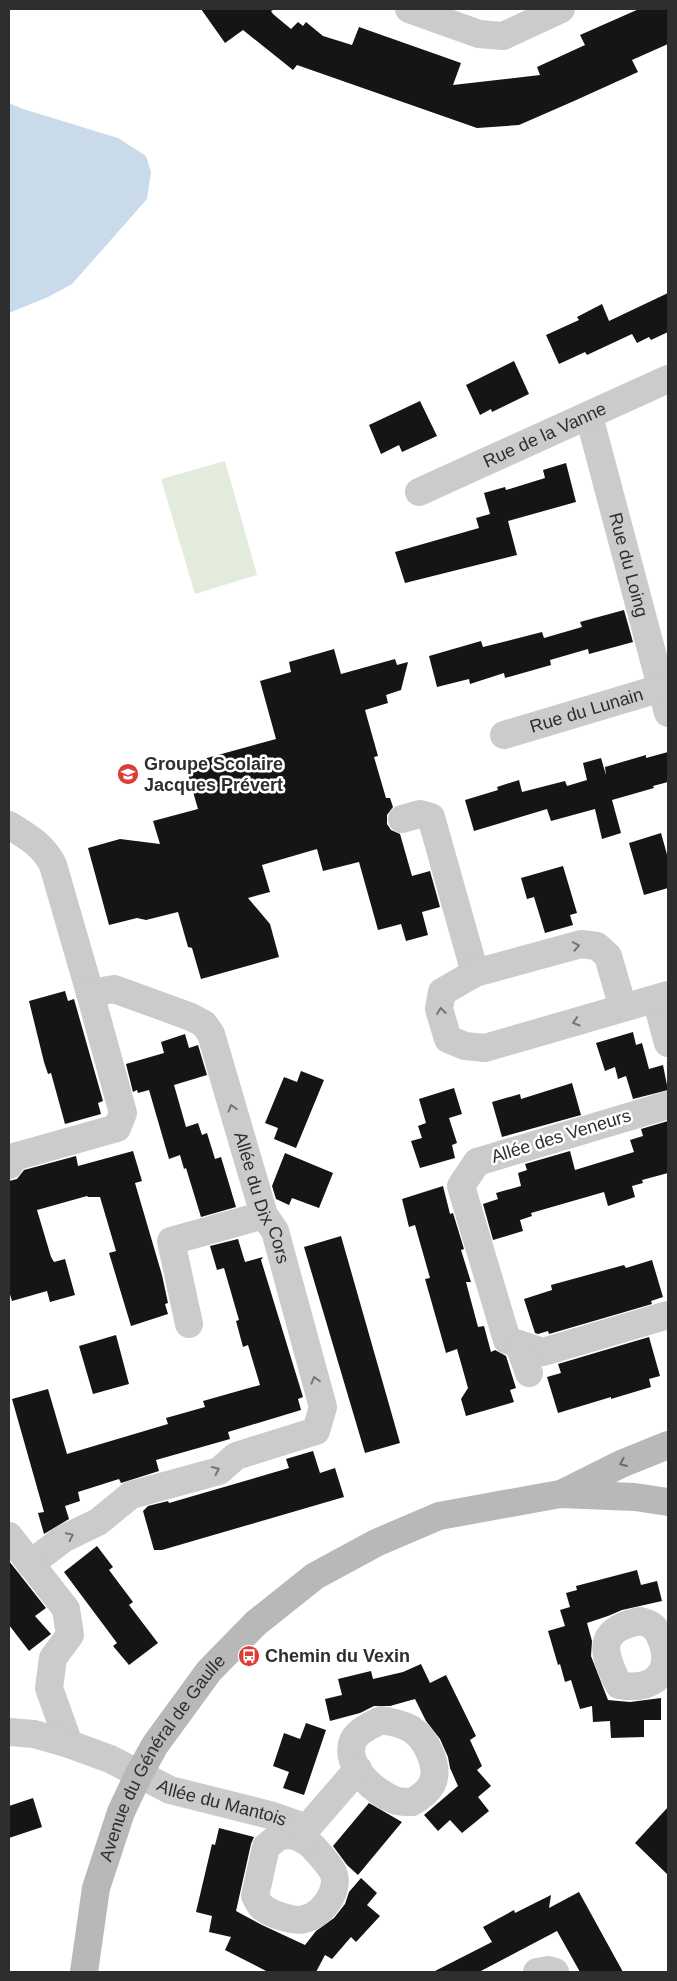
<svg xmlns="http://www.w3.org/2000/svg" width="677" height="1981" font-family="Helvetica,sans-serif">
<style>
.green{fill:#e3ebdc}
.water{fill:#c9daeb}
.building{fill:#151515}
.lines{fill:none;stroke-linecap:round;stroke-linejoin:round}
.street{stroke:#cbcbcb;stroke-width:28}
.secondary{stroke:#b8b8b8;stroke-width:28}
.oneway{stroke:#757575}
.oneway2{stroke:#6c6c6c}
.labels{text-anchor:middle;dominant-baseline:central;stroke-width:5;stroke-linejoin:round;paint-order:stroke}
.street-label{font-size:18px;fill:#2e2e2e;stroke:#fff}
.poi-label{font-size:18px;font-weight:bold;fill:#2e2e2e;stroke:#fff;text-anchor:start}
</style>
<rect width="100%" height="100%" fill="#fff"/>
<!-- green -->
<path class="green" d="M225,461L257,575L195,594L161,479Z"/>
<!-- water -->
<path class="water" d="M9,103L23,109L118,138L146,156L151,172L147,199L72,284L48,297L9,313Z"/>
<!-- building -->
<path class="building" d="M201,9H275L271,11L273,14L291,29L298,22L303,26L306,22L323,36L352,45L359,27L461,63L453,85L540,75L537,67L585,45L580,35L639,9H668V44L632,60L638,72L574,101L519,125L477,128L297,65L293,70L243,30L225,43Z
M668,293V332L651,340L649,337L637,343L632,334L587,355L585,352L559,364L546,335L579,320L577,317L602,304L609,321Z
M514,361L529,394L492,412L491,409L480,415L466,385Z
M420,401L437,436L402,452L399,445L381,454L369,425Z
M566,463L576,502L508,521L517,555L405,583L395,552L479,528L476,518L490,514L484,493L505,487L506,490L545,478L543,470Z
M624,610L633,642L589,654L588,649L550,660L551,665L505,678L504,673L470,684L469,679L437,687L429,656L481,641L483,647L542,632L544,638L582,627L580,622Z
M334,649L341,674L395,659L397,665L408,662L401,690L386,695L388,703L365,710L378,756L374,757L386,798H390L393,807L387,815V824L391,830L400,834L412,876L430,871L440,907L422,912L428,935L406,941L401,924L378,930L359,862L323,871L317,849L262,865L270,892L248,898L270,924L279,957L201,979L192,948L188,947L178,912L146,920L137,918L109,925L88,848L120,839L160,844L153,821L198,809L185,764L276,739L260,681L291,672L289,662Z
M668,752V782L653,786L654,788L612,800L621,833L602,839L595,809L551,821L547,809L474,831L465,800L498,790L497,787L519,780L522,792L565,781L567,786L587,780L583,763L601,758L606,775L605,767L646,755V758Z
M661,833L668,858V888L644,895L629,843Z
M563,866L577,913L570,915L573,925L545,933L534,897L527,899L521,878Z
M65,991L68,1001L74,999L103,1101L98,1103L101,1114L65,1124L51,1073L48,1074L44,1062L29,1001Z
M633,1032L636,1045L642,1043L649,1069L663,1065L668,1090L633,1099L626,1076L618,1079L615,1067L605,1071L596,1043Z
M185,1034L189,1048L198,1045L207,1075L174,1085L186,1127L198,1123L202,1135L207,1133L215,1159L221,1157L236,1207L201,1217L186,1168L184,1169L180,1155L169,1159L149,1090L138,1093L137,1090L133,1092L126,1064L164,1053L161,1042Z
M301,1071L324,1080L296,1148L274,1139L278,1128L265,1123L284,1077L297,1082Z
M572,1083L581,1115L502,1137L492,1102L520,1094L521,1099Z
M454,1088L462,1114L449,1118L457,1143L452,1145L455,1158L420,1168L411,1141L422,1138L418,1126L426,1123L419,1099Z
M668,1121V1173L642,1180L643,1183L632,1186L635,1197L608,1206L604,1192L531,1213L532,1216L520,1220L523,1231L493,1240L483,1204L498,1199L496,1193L521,1186L518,1173L527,1170L525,1164L570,1151L575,1170L634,1152L630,1140L643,1136L641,1129Z
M133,1151L142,1181L135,1183L162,1275L168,1303L165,1304L168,1314L131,1326L109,1253L116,1251L100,1197H88L87,1196L37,1210L51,1257L54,1262L65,1259L75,1295L50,1302L47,1291L12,1301L9,1291V1181L17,1179L24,1170L76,1156L78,1166Z
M285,1153L333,1173L319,1208L292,1198L289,1205L276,1199L272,1186Z
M443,1186L450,1214L453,1213L464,1249L461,1250L471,1282H466L478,1327L484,1326L491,1352L495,1350L506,1356L516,1388L510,1390L514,1402L466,1416L461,1399L468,1388L457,1349L446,1353L425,1279L430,1278L415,1225L409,1227L402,1199Z
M341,1236L400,1443L365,1453L304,1247Z
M238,1239L245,1262L263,1257L261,1260L303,1397L298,1399L301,1410L228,1432L230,1439L156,1460L159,1471L121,1483L119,1479L78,1492L80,1501L65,1506L69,1519L44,1534L38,1513L44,1512L12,1399L48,1389L67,1454L168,1424L166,1418L205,1407L203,1401L260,1385L248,1345L243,1347L236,1321L239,1320L224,1268L217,1270L210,1246Z
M652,1260L663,1297L651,1301L652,1304L549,1334L548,1331L538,1334L535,1333L524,1299L552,1290L551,1285L624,1265L626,1268Z
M116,1335L129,1384L93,1394L79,1346Z
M649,1337L660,1376L649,1379L651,1387L611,1399V1397L558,1413L547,1377L561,1373L558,1364Z
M313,1451L320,1473L335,1468L344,1497L162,1550H154L143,1511L148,1506L168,1501L169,1503L289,1468L286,1459Z
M97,1546L113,1567L109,1570L133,1602L129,1605L158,1643L129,1665L113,1646L117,1643L64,1572Z
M9,1561L46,1608L35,1616L51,1634L29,1651L9,1625Z
M637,1570L641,1585L657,1581L662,1601L622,1610L608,1616L587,1623L592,1641L591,1656L608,1700L630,1702L661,1698V1720H644V1737L611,1738L610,1721L593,1722L592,1706L580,1709L571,1680L565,1682L560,1664L558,1665L548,1631L565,1626L560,1610L570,1607L566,1593L577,1590L576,1586Z
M421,1664L430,1683L446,1675L476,1736L470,1740L482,1766L477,1770L491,1786L478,1797L489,1811L462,1833L450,1820L438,1831L424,1815L458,1786L450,1768L448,1757L440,1739L426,1721L415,1699L390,1706H374L360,1713L330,1721L325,1699L342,1695L338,1679L371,1671L373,1679L403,1672Z
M306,1723L326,1730L304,1795L283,1788L289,1772L273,1766L284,1733L300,1739Z
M33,1798L42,1827L9,1838V1806Z
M369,1803L402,1822L358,1875L347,1865L333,1846Z
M668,1807V1875L635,1843Z
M219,1828L254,1837L251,1844L236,1911L262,1925L305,1945L316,1931L334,1918L345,1904L349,1892L361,1878L377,1893L367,1905L380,1916L356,1942L351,1937L332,1959L325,1955L316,1972H268L225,1950L231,1937L209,1932L212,1916L196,1912L212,1844L215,1845Z
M579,1892L623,1972H580L557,1931L479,1972H433L492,1942L483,1927L514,1910L515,1913L551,1895L549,1908Z"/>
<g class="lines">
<!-- street -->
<g class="street">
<path d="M409,9L479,34L503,36L561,9"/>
<path id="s1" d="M589,416L668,713"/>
<path id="s2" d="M419,492L668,379"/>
<path id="s3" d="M504,735L668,686"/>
<path d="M402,819L420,814L431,817L475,973"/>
<path d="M9,825C28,837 43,845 53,865L90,993"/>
<path d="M656,999L668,1043"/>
<path d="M623,1008L608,956L597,946L581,944L475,973L442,992L439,1009L448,1039L465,1046L485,1048L668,995"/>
<path d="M668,1105L477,1162L461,1186L507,1340L543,1352L668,1315"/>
<path id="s4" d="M9,1165L14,1157L117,1128L123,1113L90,993L114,989L191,1017L204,1024L211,1034L264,1215L275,1231L323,1407L316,1431L236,1456L219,1471L131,1495L98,1522L63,1539L30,1564"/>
<path d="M189,1324L171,1241L264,1215"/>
<path d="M519,1345L529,1373"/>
<path d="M9,1536L66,1609L70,1635L53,1658L49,1688L69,1744"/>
<path d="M640,1621C643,1622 648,1623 651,1625C657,1629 661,1638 663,1644C673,1677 648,1691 619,1685C602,1652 596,1630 640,1621Z"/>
<path d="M381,1720C391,1722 401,1723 411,1729C426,1738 440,1767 432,1784C428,1792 419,1798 412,1802C407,1802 402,1802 397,1801C376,1794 343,1766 353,1741C357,1731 372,1725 381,1720Z"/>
<path id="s5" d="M9,1732L34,1734L69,1744L110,1759L170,1790L270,1815L307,1828"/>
<path d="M291,1835C305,1838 312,1845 321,1856C326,1862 332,1868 334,1875C339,1892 321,1916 304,1919C294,1922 269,1914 261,1906C259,1904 257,1899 255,1896L266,1847L279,1836Z"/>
<path d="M304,1838L307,1828L358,1769"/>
<path d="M537,1972L548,1970L555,1972"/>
</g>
<!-- secondary -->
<g class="secondary">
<path d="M563,1493L621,1464L668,1445"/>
<path id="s6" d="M84,1972L96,1888L121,1812L139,1774L155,1745L209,1671L256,1623L315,1576L376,1543L439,1516L560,1494L635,1497L668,1502"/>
</g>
</g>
<!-- one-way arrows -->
<defs><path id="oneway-chevron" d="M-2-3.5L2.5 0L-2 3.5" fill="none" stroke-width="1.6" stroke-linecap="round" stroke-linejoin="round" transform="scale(1.25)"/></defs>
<g class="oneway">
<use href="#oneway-chevron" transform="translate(576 946) rotate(-11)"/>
<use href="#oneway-chevron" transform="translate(441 1011) rotate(-97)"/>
<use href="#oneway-chevron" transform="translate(576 1022) rotate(164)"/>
<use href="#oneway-chevron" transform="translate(232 1108) rotate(-106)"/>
<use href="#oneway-chevron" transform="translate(315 1380) rotate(-106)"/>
<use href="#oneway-chevron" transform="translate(216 1470) rotate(-25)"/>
<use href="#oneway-chevron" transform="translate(70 1536) rotate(-26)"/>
</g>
<use class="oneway2" href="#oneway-chevron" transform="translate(623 1463) rotate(157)"/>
<!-- icons -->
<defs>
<g id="school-disc" transform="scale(1.125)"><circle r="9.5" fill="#e03b35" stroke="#fff"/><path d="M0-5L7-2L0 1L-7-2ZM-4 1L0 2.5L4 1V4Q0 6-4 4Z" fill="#fff"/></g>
<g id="bus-disc" transform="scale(1.125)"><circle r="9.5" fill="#e03b35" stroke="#fff"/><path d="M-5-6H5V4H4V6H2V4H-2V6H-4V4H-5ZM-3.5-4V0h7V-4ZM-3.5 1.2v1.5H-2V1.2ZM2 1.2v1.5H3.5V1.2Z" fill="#fff"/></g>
</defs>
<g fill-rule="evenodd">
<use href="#school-disc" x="128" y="774"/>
<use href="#bus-disc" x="249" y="1656"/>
</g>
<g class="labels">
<!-- street labels -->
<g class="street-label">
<text stroke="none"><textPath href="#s2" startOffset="138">Rue de la Vanne</textPath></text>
<text stroke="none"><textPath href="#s1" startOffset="154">Rue du Loing</textPath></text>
<text stroke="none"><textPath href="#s3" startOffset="86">Rue du Lunain</textPath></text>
<text transform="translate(561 1136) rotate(-17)">Allée des Veneurs</text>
<text stroke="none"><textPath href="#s4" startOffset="562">Allée du Dix Cors</textPath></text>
<text stroke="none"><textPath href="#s6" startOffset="232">Avenue du Général de Gaulle</textPath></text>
<text stroke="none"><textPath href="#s5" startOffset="226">Allée du Mantois</textPath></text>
</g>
<!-- poi labels -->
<g class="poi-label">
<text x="144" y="764">Groupe Scolaire<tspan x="144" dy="21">Jacques Prévert</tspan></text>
<text x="265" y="1656">Chemin du Vexin</text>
</g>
</g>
<!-- border -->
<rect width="677" height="1981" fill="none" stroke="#2e2e2e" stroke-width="20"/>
</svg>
